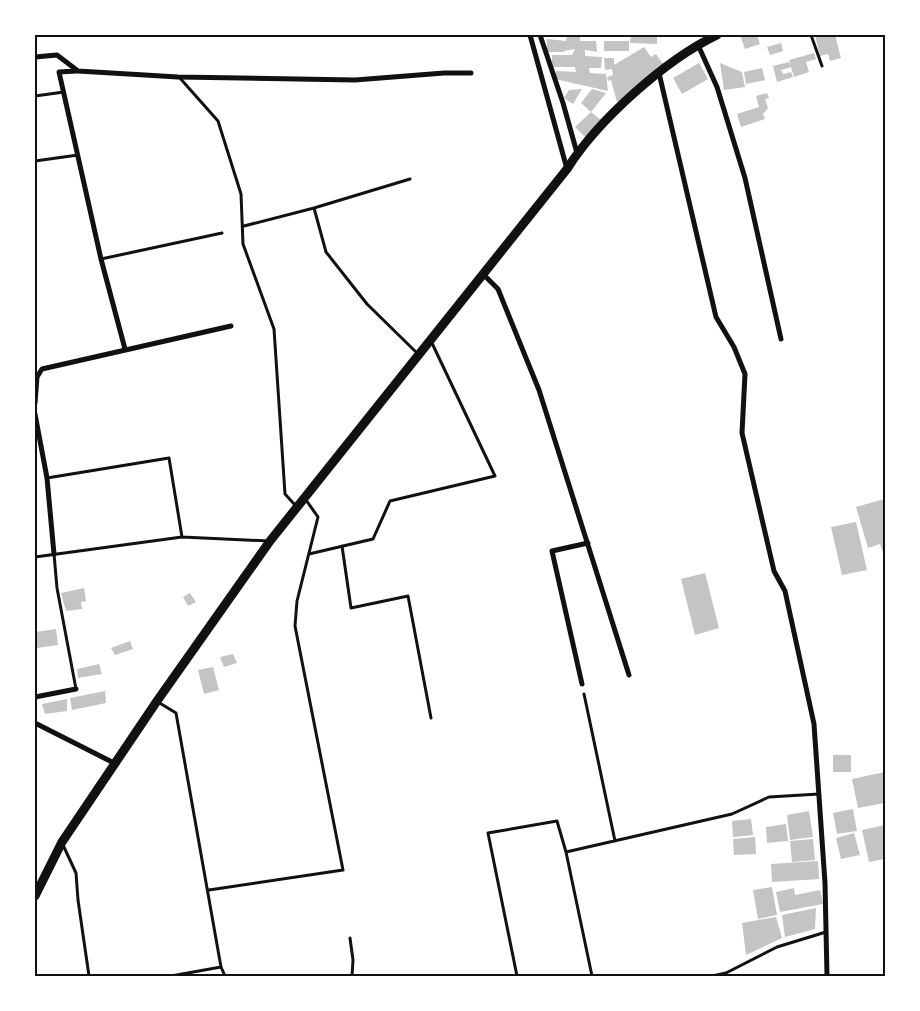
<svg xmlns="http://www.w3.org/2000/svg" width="920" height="1011" font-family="Ubuntu,sans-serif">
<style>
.building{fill:#c4c4c4}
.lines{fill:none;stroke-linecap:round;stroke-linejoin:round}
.service{stroke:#111;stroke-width:3}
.minor{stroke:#111;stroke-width:5}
.secondary{stroke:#111;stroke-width:9}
.neatline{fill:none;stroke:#111;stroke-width:2}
</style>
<rect width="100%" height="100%" fill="#fff"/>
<!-- building -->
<path class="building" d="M567,35L580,36V41H596L597,52L585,50V56L602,57L601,68H589L590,73L606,74L608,91L555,79L556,71L576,72L575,67H552V55H572L575,49L564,51V52H547V39L566,41Z
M631,35H657V44L630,43Z
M740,35H757L760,44L745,49Z
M815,35H835L841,58L830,61L828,54L820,56Z
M604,41H629V51H604Z
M781,43L783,51L770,55L767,47Z
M644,47L651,57L656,54L666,68L617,102L611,80L608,81L607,77L613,75L612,69L605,70L604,58H614V65Z
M814,53L816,59L806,62L809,72L794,77L789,60Z
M789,62L791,67L781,70L783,74L791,72L793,77L777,82L773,66Z
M699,63L708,79L682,94L673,78Z
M720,63L742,72L745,87L724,90Z
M762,68L765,80L746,84L744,72Z
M582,89L573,104L564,98L569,90Z
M592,89L606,93L591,112L581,103Z
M767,93L769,98L765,99L768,108L763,114L765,119L741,127L737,114L759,107L756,96Z
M591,112L601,120L585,137L575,127Z
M884,499L885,503V558L880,544L868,548L856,507Z
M856,522L867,570L842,575L831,527Z
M705,573L719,628L695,635L681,579Z
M84,588L86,601L81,602L82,609L66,611L61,593Z
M190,593L196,602L188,606L183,597Z
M56,629L58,645L37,648L35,632Z
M130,641L133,649L115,655L111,648Z
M233,654L237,663L224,667L220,657Z
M99,664L102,674L78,678L77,669Z
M213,667L219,690L204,694L198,670Z
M105,691L106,703L72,710L70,698Z
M67,699V711L45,714L42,704Z
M833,755H851V772H833Z
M885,772V803L858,808L852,779Z
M853,809L857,831L837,834L833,813Z
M809,811L813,837L790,840L787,815Z
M751,819L753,835L733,837L732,821Z
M786,824L788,841L767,843L766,827Z
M885,825V859L869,862L862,830Z
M854,833L860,855L841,859L836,838Z
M755,837L756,854L734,855L733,839Z
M813,839L815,860L792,862L790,841Z
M818,861L819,879L772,882L771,864Z
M772,887L777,915L758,919L753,890Z
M794,888L795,895L820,890L823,904L780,912L776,892Z
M816,908L815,929L785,937L782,915Z
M776,917L782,938L746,955L742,923Z"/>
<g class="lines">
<!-- service -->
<path class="service" d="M811,35L822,66
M179,77L218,121L241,194L243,244L274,329L285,494L295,505
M35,96L64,92
M35,161L78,155
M314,208L326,252L367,304L417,353
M244,226L314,208L410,179
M101,259L222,233
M47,478L169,458L182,537
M342,546L351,608L408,596L431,718
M54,554L57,588L76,689
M309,554L373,539L390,501L495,476L431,341
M35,557L182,537L269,541
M584,694L615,841
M158,702L176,713L221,967L225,976
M63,845L76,873L78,900L89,976
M566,852L732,814L769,797L819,794
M209,890L343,870L295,626L297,601L318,517L306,500
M350,938L353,960L352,976
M171,976L221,967
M517,976L488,833L557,821L566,852L592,976
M712,976L726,973L777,947L826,932"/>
<!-- minor -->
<path class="minor" d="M530,35L567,169
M540,35L563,103L577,153
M698,45L717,87L745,178L781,339
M35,57L57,55L78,71L178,77L355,80L444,73H471
M77,71L59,72L101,259L125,349
M659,73L716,317L734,347L745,374L742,433L774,571L785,591L814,724L825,883L827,976
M483,274L498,289L539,390L629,675
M35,403L37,377L42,369L231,326
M35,414L47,478L54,554
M582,684L552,551L588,543
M35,697L76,689
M35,723L116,764"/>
<!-- secondary -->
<path class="secondary" d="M35,896L62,842L157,701L270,541L567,169C598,120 665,60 717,35"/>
</g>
<!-- border -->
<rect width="920" height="1011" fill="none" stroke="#ffffff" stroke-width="72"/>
<rect x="36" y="36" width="848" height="939" class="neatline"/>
</svg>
